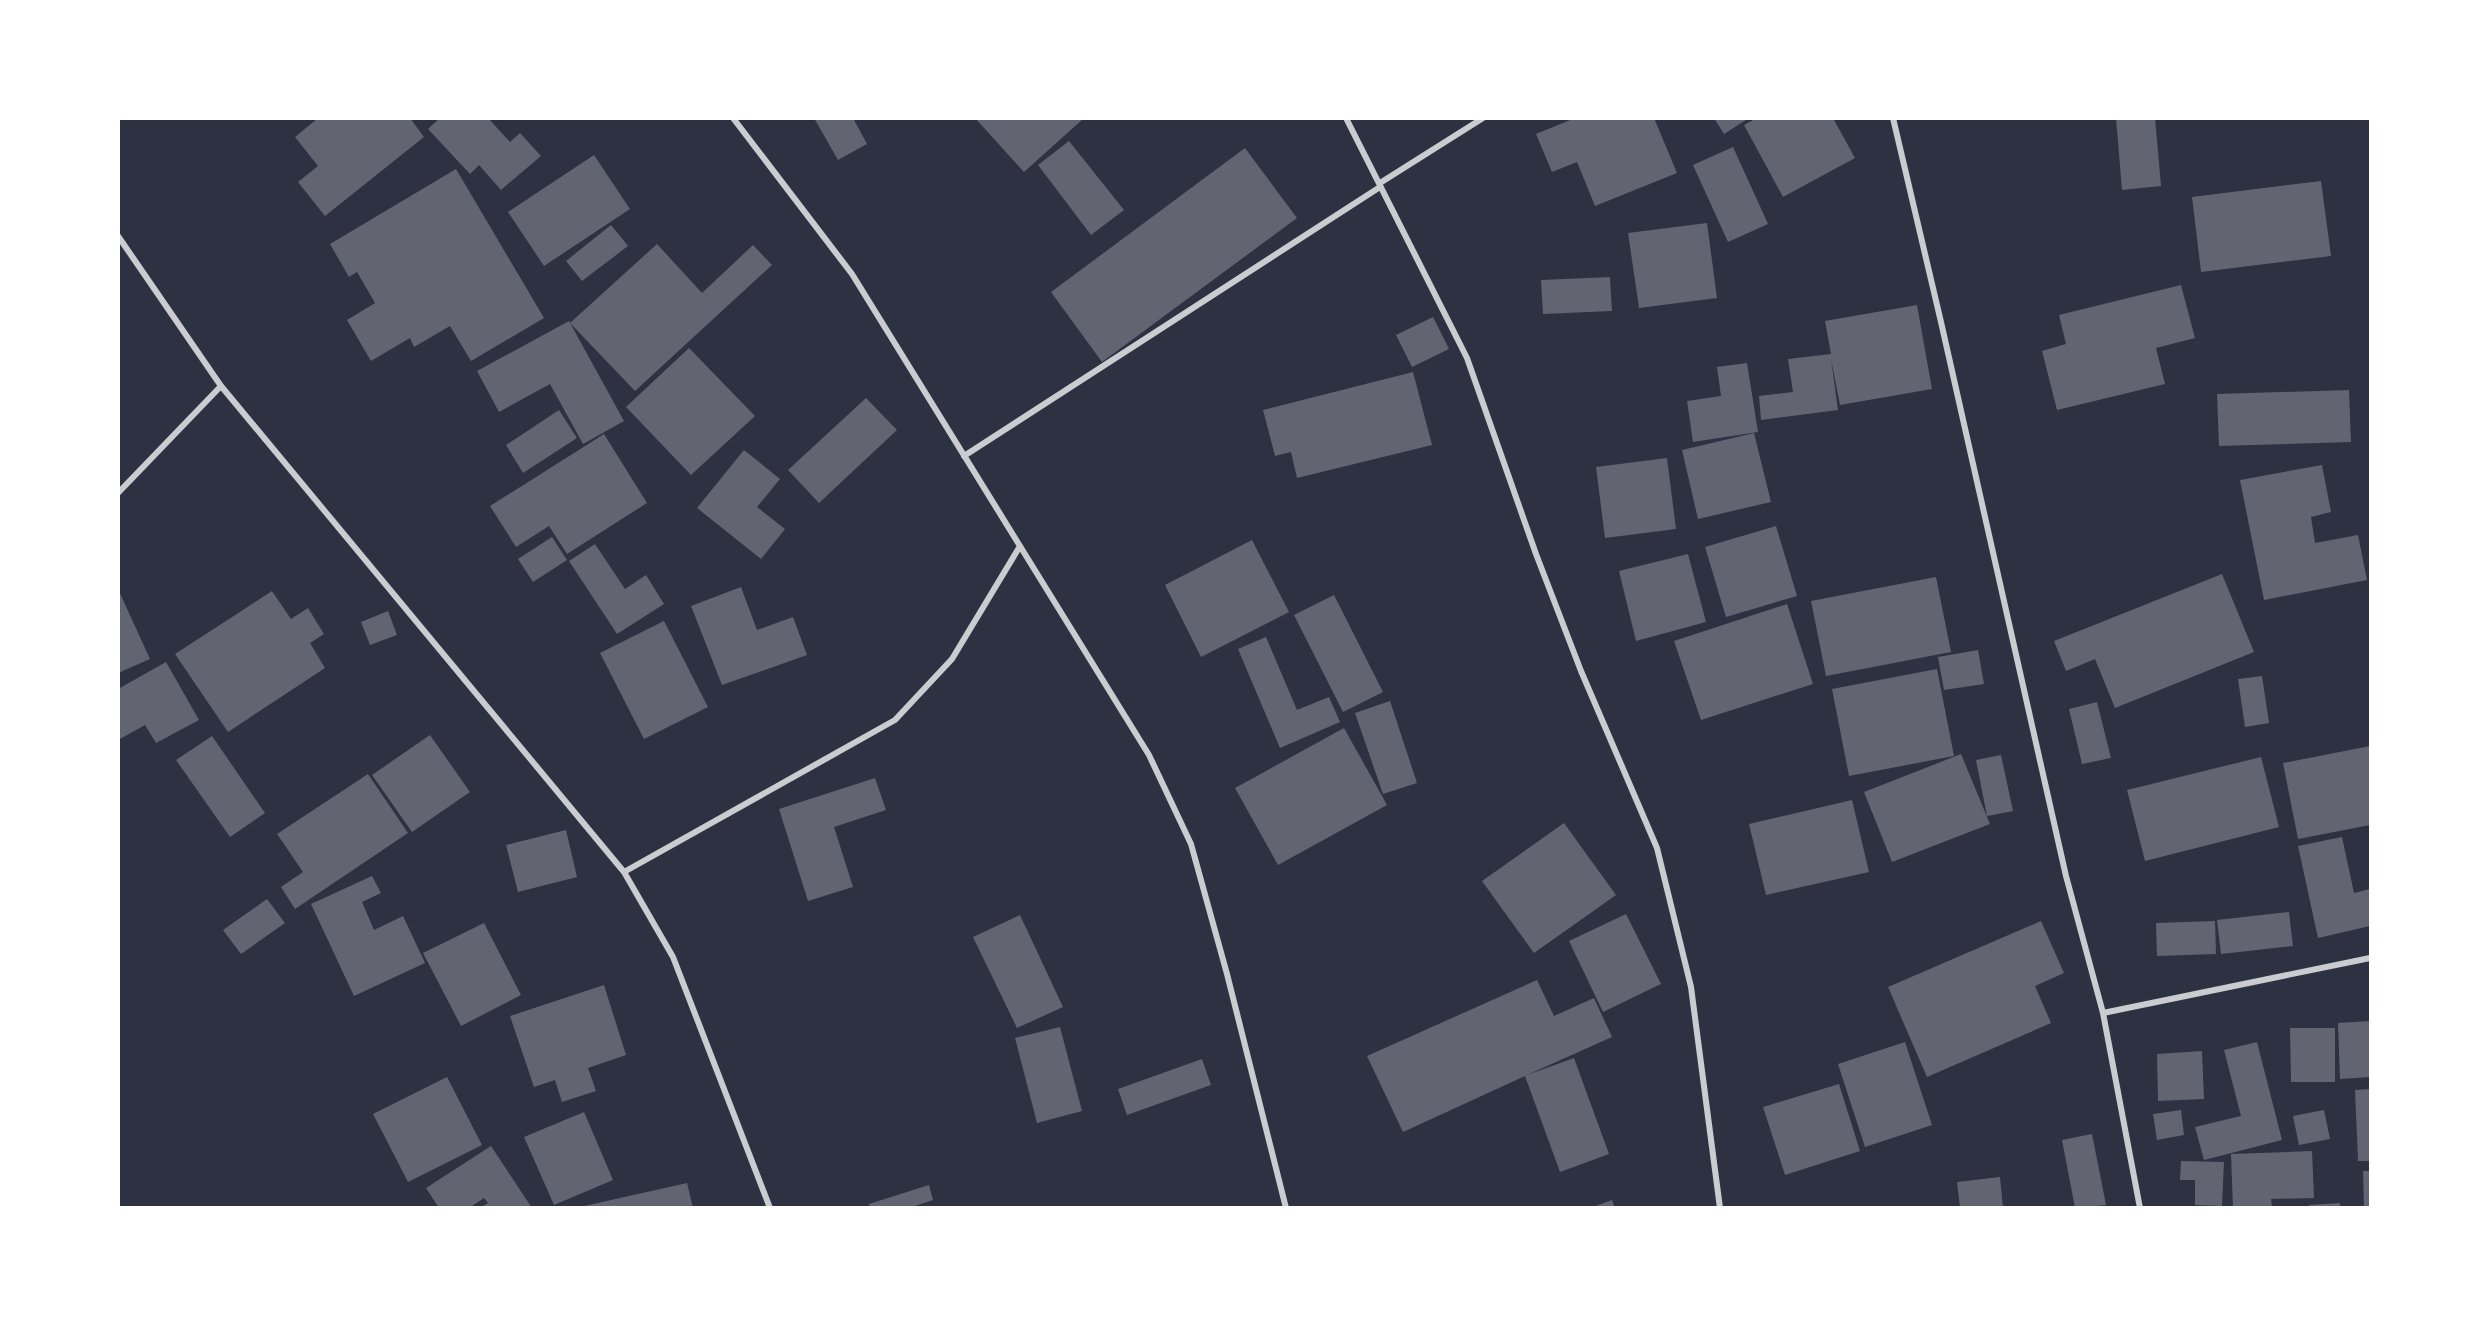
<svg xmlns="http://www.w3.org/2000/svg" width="2489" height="1326" font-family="'Titillium Web',sans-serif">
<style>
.building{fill:#626471}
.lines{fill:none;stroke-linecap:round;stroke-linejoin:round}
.minor{stroke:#caccd0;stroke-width:6}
</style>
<rect width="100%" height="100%" fill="#2d3142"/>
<!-- building -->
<path class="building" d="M318,118H410L424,137L325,216L298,182L318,166L295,137Z
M440,118H488L510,142L520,133L541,156L501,190L479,165L470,174L428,129Z
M814,118H853L867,144L838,160Z
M975,118H1084L1024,172Z
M1575,118H1654L1677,173L1595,206L1577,162L1552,172L1536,134Z
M1714,118H1749L1724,134Z
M1757,118H1833L1855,158L1783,197L1744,125Z
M2116,118H2155L2161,186L2122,190Z
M1069,141L1124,210L1091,235L1038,165Z
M1733,147L1768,224L1728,242L1693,165Z
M1245,148L1297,218L1102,362L1051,292Z
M594,155L630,209L544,266L508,212Z
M456,169L544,318L471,361L450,326L414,347L410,338L371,361L347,320L375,303L357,272L349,277L330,244Z
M2321,181L2331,256L2201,272L2192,197Z
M1707,223L1717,298L1639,308L1628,233Z
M611,225L628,246L582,281L566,261Z
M657,244L702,293L753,245L772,265L635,391L570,323Z
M1610,277L1612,311L1543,314L1541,280Z
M2181,285L2195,338L2156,348L2165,384L2057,410L2042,351L2066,344L2059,315Z
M1917,305L1932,389L1840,405L1831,359L1838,410L1761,420L1759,396L1793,392L1788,359L1831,354L1825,321Z
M1433,317L1449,349L1412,367L1396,335Z
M569,321L624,421L583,444L550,384L499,412L477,371Z
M689,348L755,416L691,475L626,407Z
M1747,363L1758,432L1693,442L1687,401L1721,396L1717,367Z
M1413,372L1432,445L1297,478L1291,452L1275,456L1263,410Z
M2349,390L2351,442L2219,446L2217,394Z
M866,398L897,430L819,503L788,470Z
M559,410L577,438L523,473L506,445Z
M1754,433L1771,502L1698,519L1682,450Z
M604,434L647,503L567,554L549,526L516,547L490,506Z
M744,450L780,479L757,507L785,529L761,559L697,508Z
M1667,458L1676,529L1605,538L1596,467Z
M2322,465L2331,512L2311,517L2315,543L2358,535L2367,580L2264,600L2240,480Z
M1776,526L1797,596L1726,617L1705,547Z
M552,537L567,560L533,582L518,559Z
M1252,540L1289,612L1201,657L1165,585Z
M595,544L625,589L646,575L664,604L617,634L569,561Z
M1688,554L1706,622L1636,641L1619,571Z
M2222,574L2254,652L2115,708L2095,659L2066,671L2054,641Z
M1936,577L1951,652L1826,676L1811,601Z
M741,587L757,630L793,617L807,655L722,685L691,606Z
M118,589L150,659L118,673Z
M272,591L291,619L308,608L324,634L310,643L325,668L228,732L175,654Z
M1334,595L1383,692L1343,712L1294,615Z
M1787,604L1813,684L1701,720L1674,641Z
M388,611L397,635L370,645L361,622Z
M664,621L708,707L644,739L600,653Z
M1266,637L1297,710L1329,697L1340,722L1280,748L1238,649Z
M1978,650L1984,684L1944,690L1938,657Z
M166,662L199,720L156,743L145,725L118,740V689Z
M1937,669L1954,756L1849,776L1832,689Z
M2262,676L2269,723L2245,727L2238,679Z
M1390,701L1417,783L1383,794L1355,713Z
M2097,702L2111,758L2082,764L2069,709Z
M1344,728L1387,805L1278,865L1235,788Z
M430,735L470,792L412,832L372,775Z
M212,736L265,813L230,837L176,760Z
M2370,746V825L2298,839L2283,763Z
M1961,754L1990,824L1892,862L1864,792Z
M2001,755L2013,811L1987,816L1976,760Z
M2261,757L2279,827L2145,861L2127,790Z
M368,774L408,833L295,909L281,887L303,872L277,834Z
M875,778L886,810L834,827L853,887L808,901L779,809Z
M1852,800L1869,872L1766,895L1749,824Z
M1564,823L1616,895L1534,953L1482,881Z
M566,830L577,877L518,892L506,845Z
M2342,837L2354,893L2370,889V926L2318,938L2298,846Z
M372,876L381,893L362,902L374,930L403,916L425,963L354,996L311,904Z
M267,899L285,923L241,954L223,930Z
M2289,912L2293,946L2221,954L2217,920Z
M1626,914L1661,984L1603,1012L1569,941Z
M1020,915L1063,1007L1017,1028L973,937Z
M2041,921L2064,973L2035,986L2051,1023L1927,1077L1888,987Z
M2215,921L2216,954L2157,956L2156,923Z
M484,923L521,995L461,1026L423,953Z
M1537,980L1554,1016L1594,998L1612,1037L1527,1075L1574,1058L1609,1154L1560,1172L1525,1076L1403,1132L1367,1056Z
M604,985L626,1055L588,1068L596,1091L562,1102L555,1080L534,1087L510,1016Z
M2370,1021V1077L2340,1079L2338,1023Z
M1060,1027L1082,1111L1037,1123L1015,1038Z
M2290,1028H2335V1082H2291Z
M1905,1042L1932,1125L1865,1147L1838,1064Z
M2257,1042L2282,1140L2204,1160L2195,1127L2241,1116L2224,1050Z
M2202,1051L2204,1099L2158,1101L2157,1054Z
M1202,1059L1211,1085L1127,1115L1118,1089Z
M447,1077L482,1145L408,1182L373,1114Z
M1839,1084L1860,1151L1785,1175L1763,1107Z
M2370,1089V1161H2358L2355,1090Z
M2181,1110L2184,1135L2157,1140L2153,1114Z
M2324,1110L2330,1139L2299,1145L2293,1116Z
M584,1112L613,1180L554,1205L524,1137Z
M2092,1134L2106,1205L2075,1208L2062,1140Z
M491,1146L532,1208H480L488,1203L484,1198L469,1208H439L426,1188Z
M2312,1151L2314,1198L2271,1199L2272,1208H2233L2231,1154Z
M2181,1161L2224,1162L2222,1206L2195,1205V1180H2180Z
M2363,1171H2370V1208H2364Z
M2000,1177L2003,1208H1960L1957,1182Z
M687,1183L693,1208H580V1207Z
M929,1185L933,1200L909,1208H870L869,1204Z
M1612,1200L1615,1208H1593V1207Z
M2340,1203V1208H2309V1205Z"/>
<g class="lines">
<!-- minor -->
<path class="minor" d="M733,118L852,274L1149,755L1191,844L1227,974L1286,1208
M1346,118L1467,358L1536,554L1581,671L1657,848L1691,987L1720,1208
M1893,118L1941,322L2066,876L2103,1013L2140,1208
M118,236L221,386L624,872L673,957L770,1208
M964,456L1380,187V183L1483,118
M118,493L221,386
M624,872L895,720L952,659L1020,546
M2103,1013L2370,958"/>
</g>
<!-- border -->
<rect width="2489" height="1326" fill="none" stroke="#ffffff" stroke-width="240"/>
</svg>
